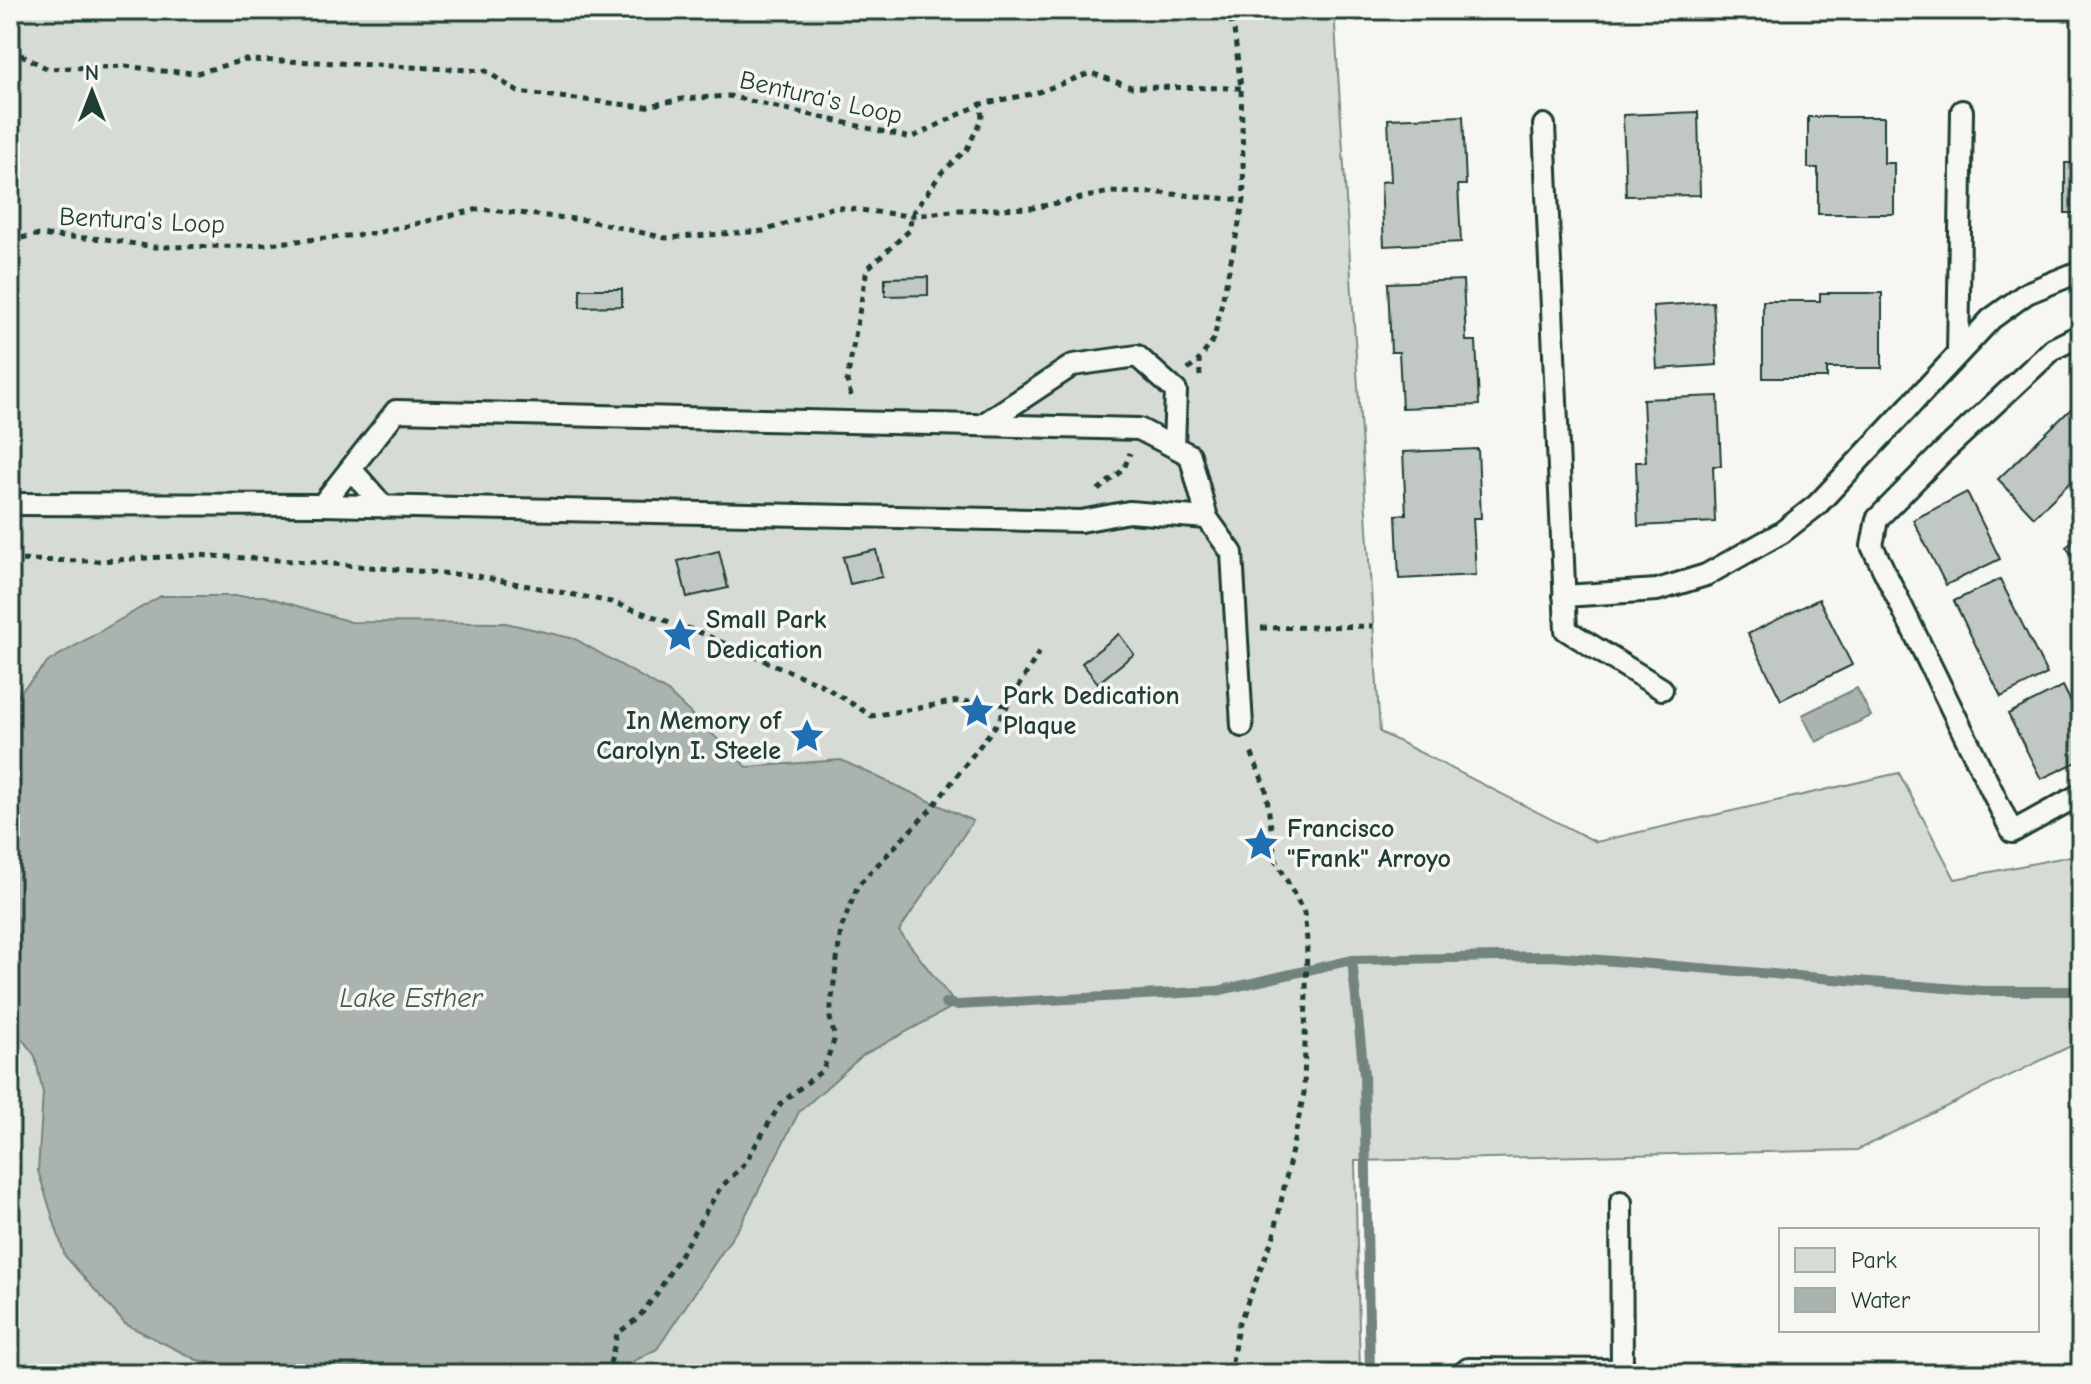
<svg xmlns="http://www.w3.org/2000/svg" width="2091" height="1384" font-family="'Comic Neue',sans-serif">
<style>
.green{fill:#d6dbd6;stroke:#7a8c85;stroke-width:2}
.water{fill:#aab3ae;stroke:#72847d;stroke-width:2}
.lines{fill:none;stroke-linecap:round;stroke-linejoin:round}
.stream{stroke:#72847d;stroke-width:10}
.building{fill:#c1c8c3;stroke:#1f3d34;stroke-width:2}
.lane-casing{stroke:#1f3d34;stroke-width:26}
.path{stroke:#1f3d34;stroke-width:5;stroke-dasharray:6 6;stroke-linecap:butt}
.lane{stroke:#f6f6f2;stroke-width:20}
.labels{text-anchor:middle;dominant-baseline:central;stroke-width:7;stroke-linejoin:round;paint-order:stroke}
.street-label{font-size:26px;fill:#1f3d34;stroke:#f6f6f2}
.poi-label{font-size:26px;font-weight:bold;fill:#1f3d34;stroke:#f6f6f2;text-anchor:start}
.water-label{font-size:28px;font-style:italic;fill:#425a52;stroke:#f6f6f2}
</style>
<rect width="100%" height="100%" fill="#f6f6f2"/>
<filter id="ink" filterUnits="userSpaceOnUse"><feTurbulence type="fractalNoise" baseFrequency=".0125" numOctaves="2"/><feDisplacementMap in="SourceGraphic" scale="16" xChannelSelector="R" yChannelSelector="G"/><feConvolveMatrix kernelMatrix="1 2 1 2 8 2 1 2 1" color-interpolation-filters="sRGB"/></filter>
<g filter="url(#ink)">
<!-- green -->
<path class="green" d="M10,10H1334L1380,732L1596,842L1899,773L1955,879L2081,854V1041L1857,1150L1355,1161L1360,1374H10Z"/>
<!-- water -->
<path class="water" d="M161,596H264L351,622L506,623L575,639L668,692L747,767L841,760L973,821L899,931L956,1005L863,1055L799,1112L741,1224L657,1349L610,1374H266L197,1360L125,1324L65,1256L38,1171L43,1093L35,1056L10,1023V703L49,661Z
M1857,688L1871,716L1816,742L1802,715Z"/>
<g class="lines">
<!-- stream -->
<path class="stream" d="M1352,960L1364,1075L1370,1374
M945,1003L956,1005L1217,991L1352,960L1552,956L1982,991H2081"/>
</g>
<!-- building -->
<path class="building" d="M1698,112L1700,195L1626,196L1623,115Z
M1463,116L1466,185H1458L1461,242L1384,246L1381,182L1391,181L1388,119Z
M2075,116H2081V213H2065V163H2075Z
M1808,117H1884V163H1894V214H1818V168H1808Z
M928,277V295L885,296V278Z
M1463,280L1466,341H1476L1479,405L1402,408L1399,352H1391L1388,283Z
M580,289H622V306L580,307Z
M1820,293H1882V368H1827V378H1763V301H1820Z
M1713,302L1717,365L1657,369L1653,306Z
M1718,396L1721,466H1713L1715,522L1638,526L1636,462H1646L1643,399Z
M2074,406L2081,413V472L2034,517L1998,479Z
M1478,449L1481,518H1473L1476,575L1399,579L1396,515L1406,514L1403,452Z
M1967,492L2000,559L1946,585L1913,520Z
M2081,536V568L2066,547Z
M876,550L882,577L850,584L843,557Z
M719,551L728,588L687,597L678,561Z
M2000,579L2047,674L2001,697L1954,601Z
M1819,599L1852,665L1781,700L1748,634Z
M1119,634L1134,654L1098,683L1082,663Z
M2063,686L2081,722V760L2041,779L2008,714Z"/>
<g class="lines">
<!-- lane casing -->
<g class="lane-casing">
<path id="lane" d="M1544,125L1566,630L1662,689
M2081,335L2053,349L1944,451L1877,519L1872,546L2012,832L2081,794
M1958,354L1962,111
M982,425L1073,365L1137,356L1176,391L1174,446
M351,469L384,507
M10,504L322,505L1081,521L1129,512L1207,518
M322,505L396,411L1139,429L1190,455L1207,518L1232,553L1242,726
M1564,596L1657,590L1706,575L1781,533L1817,505L1991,319L2027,293L2081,271
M1462,1374L1468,1369L1622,1370L1621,1202"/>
</g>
<!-- path -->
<path class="path" d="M10,49L48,69L125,66L163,71L197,73L244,60L318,62L486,71L518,92L644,107L682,99L729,96L911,138L981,104L1036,93L1091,73L1131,87L1241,88
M10,241L33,235L106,239L153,247L248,246L376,233L479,209L585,220L666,238L764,231L834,207L911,216L959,210L1033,208L1110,192L1160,193L1244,200
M1188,370L1199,360
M1200,376L1199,360L1214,339L1244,200L1241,88L1234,30L1228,10
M851,396L847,381L867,269L910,230L911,216L942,172L967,149L982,118L981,104
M1098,490L1124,469L1130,453
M10,560L99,561L196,555L309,562L477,576L611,602L699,632L741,651L820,684L872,716L958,701L1008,705
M1261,628L1373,626
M604,1374L610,1364L617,1334L639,1317L658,1292L720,1188L743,1166L781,1103L823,1070L835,1038L830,1018L831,1006L841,929L858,885L932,808L996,725L1042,647
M1230,1374L1238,1326L1274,1235L1304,1093L1307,940L1304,913L1275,858L1266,790L1250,749"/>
<!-- lane -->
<use href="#lane" class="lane"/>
</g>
</g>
<!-- icons -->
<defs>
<g id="sight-bare" transform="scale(2.76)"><path d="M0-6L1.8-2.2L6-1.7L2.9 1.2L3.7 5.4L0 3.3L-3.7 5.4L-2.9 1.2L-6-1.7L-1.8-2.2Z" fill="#1f6fb2" stroke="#f6f6f2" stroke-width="2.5" paint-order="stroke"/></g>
</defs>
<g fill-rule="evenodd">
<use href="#sight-bare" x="680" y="635"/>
<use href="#sight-bare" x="977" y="711"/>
<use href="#sight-bare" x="807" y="736"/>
<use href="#sight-bare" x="1261" y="844"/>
</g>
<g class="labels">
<!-- street labels -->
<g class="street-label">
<text transform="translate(821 98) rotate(13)">Bentura's Loop</text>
<text transform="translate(142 221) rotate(3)">Bentura's Loop</text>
</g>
<!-- poi labels -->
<g class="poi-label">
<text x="706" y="620">Small Park<tspan x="706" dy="30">Dedication</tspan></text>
<text x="1003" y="696">Park Dedication<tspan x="1003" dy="30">Plaque</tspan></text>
<text x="781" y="721" text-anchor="end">In Memory of<tspan x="781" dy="30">Carolyn I. Steele</tspan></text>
<text x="1287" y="829">Francisco<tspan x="1287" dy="30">"Frank" Arroyo</tspan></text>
</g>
<!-- water labels -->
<g class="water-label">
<text x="411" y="998">Lake Esther</text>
</g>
</g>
<!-- margin -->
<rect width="2091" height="1384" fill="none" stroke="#f6f6f2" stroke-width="40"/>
<rect x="20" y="20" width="2051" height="1344" fill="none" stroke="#1f3d34" stroke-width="3" filter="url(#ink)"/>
<!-- legend -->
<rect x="1779" y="1228" width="260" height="104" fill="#f6f6f2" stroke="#a0aca6" stroke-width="2"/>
<rect x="1795" y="1248" width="40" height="24" fill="#d6dbd6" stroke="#a0aca6" stroke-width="2"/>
<text x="1851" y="1268" font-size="24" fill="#1f3d34">Park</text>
<rect x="1795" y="1288" width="40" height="24" fill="#aab3ae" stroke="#a0aca6" stroke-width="2"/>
<text x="1851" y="1308" font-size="24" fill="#1f3d34">Water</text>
<!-- north arrow -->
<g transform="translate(92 92)" stroke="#f6f6f2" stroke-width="6" paint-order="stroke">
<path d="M0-6L14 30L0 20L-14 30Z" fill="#1f3d34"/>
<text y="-12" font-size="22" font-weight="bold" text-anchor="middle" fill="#1f3d34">N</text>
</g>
</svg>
